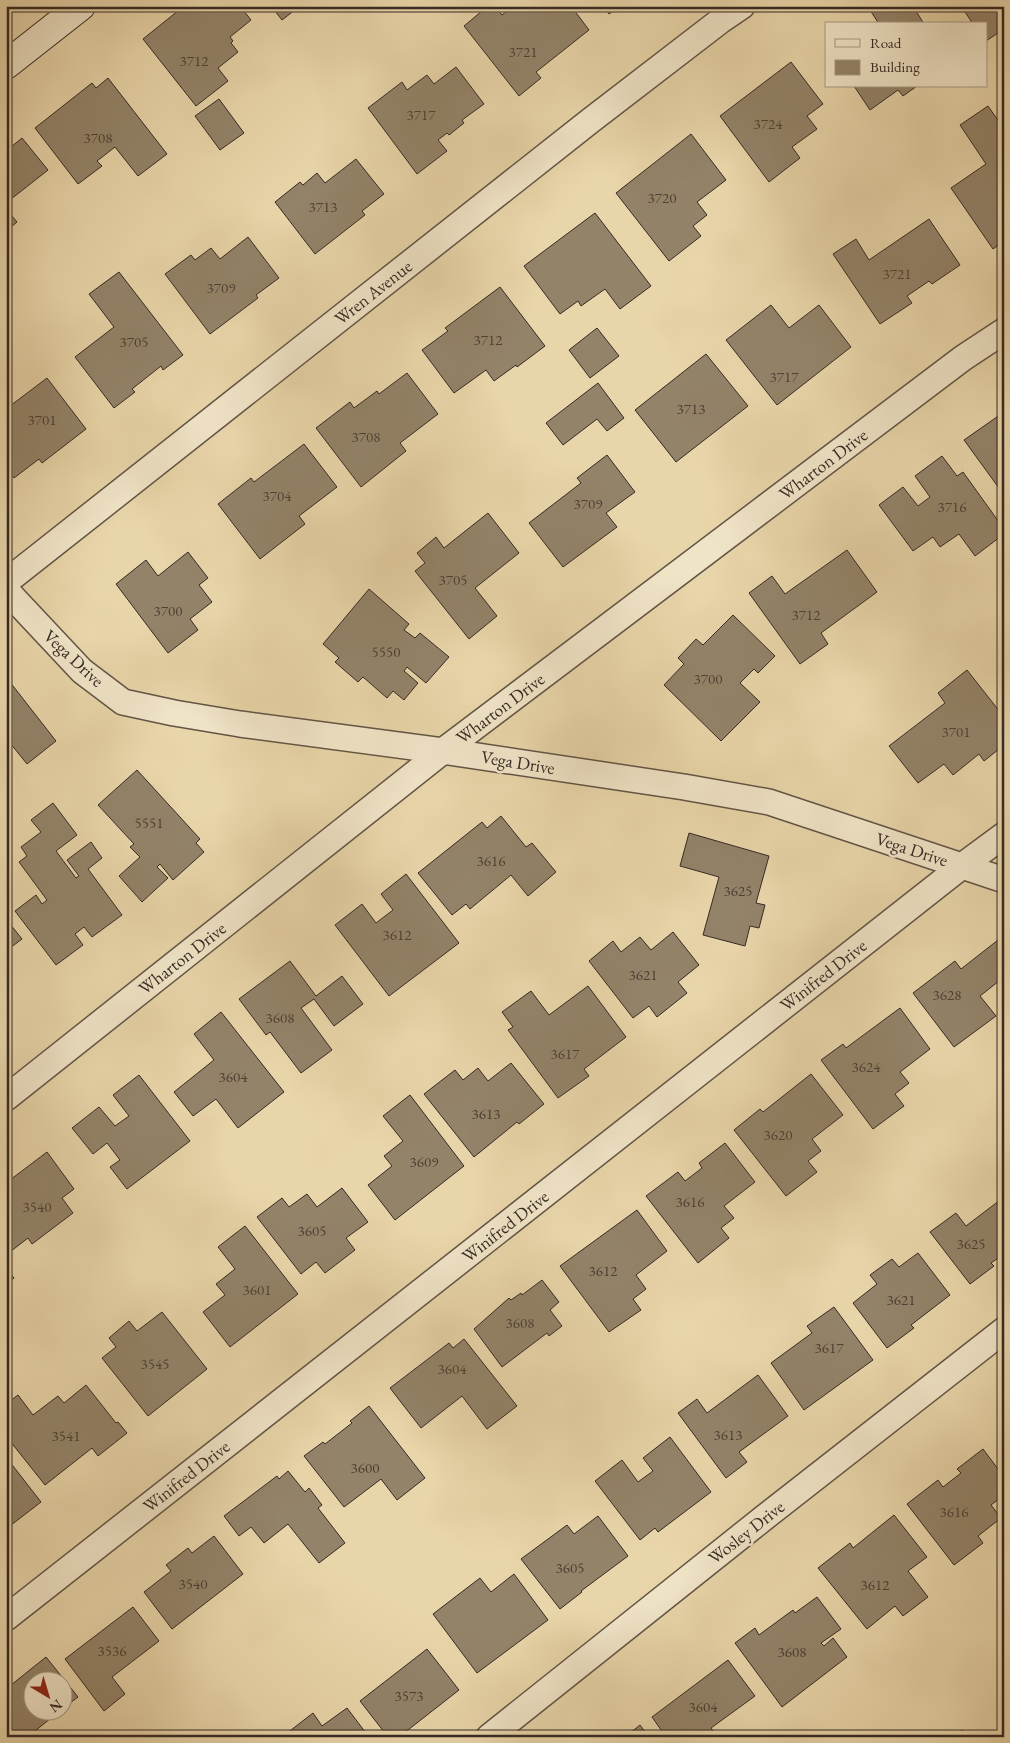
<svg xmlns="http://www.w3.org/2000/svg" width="1010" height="1743" font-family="'EB Garamond',serif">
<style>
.building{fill:#938369;stroke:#362a24}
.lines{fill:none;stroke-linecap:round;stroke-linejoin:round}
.street-casing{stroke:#625545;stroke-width:28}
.secondary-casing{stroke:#362a24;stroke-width:30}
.street{stroke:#f0e4c7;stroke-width:25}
.secondary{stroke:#f0e4c7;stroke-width:28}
.labels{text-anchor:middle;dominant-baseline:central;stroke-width:5;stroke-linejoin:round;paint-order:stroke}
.number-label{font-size:15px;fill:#4d4035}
.street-label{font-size:18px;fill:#362a24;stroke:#f0e4c7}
</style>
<rect width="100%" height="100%" fill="#e8d5a9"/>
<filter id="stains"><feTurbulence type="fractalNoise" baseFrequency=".004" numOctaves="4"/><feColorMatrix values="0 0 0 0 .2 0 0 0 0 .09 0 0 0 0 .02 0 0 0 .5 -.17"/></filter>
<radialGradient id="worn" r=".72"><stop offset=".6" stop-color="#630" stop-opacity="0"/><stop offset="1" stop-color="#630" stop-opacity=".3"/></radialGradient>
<!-- building -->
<path class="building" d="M184,6H240L251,20L230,37L233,41L231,43L238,52L218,68L228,81L196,106L143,39Z
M271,6H300L282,20Z
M488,6H495L502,15L513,6H533L537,11L543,6H571L589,30L536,72L541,78L519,96L464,26Z
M603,6H620L609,14Z
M876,6H913L924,24H879L870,10Z
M961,6H1004V29L986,41V24H973Z
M791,62L823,104L807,116L817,129L792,147L800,158L769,182L720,116Z
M456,67L484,104L462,120L464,123L449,135L447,133L438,140L447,151L417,174L368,108L402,82L407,90L427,75L434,84Z
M108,78L167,154L138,176L115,147L97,161L102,166L78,184L35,128L92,83L96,88Z
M854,86H917L903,96L898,90L870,110Z
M219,99L244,133L220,150L195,116Z
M988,106L1004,129V241L993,249L951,188L986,164L960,125Z
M691,134L726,180L697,202L707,215L693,226L701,236L669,261L616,193Z
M22,138L48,170L6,203V151Z
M356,159L384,194L362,211L365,215L315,254L275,202L300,182L303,185L317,173L325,183Z
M6,209L17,222L6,231Z
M595,213L651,286L620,309L605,289L581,306L578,301L560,314L524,266Z
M929,219L960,265L932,284L929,281L907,296L912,303L880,324L833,254L856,239L869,260Z
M248,237L279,278L256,295L258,298L210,334L165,274L191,255L195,260L211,248L220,259Z
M119,272L183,355L163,370L161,366L132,389L135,392L114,408L75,357L114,327L89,294Z
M500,287L545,346L517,367L516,365L494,381L486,370L454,393L422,350L448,331L445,328Z
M771,305L789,328L819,305L851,347L777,405L726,340Z
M597,328L619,356L590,378L569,350Z
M706,354L748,406L676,462L635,410Z
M407,373L438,414L400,443L406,451L361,487L316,428L350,402L354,408L377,391L379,394Z
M47,378L86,429L42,463L39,459L14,478L7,469L6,470V409Z
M598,383L624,418L607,431L597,419L563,445L546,423Z
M1004,412V495L964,440Z
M304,444L337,487L299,516L305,524L260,559L218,504L251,478L254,482Z
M607,455L635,492L606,513L617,527L563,567L529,523L581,483L577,478Z
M942,456L957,476L963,472L1004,529V534L975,556L959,534L940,547L933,537L913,551L879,505L903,487L918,506L930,497L915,476Z
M488,513L519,553L475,588L497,616L469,639L415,571L425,563L417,553L436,537L444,548Z
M847,550L877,592L821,633L828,644L800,664L749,593L772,576L785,594Z
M188,552L208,578L199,585L212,602L190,619L198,630L168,653L116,584L146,560L158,576Z
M369,589L409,624L404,630L415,638L420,633L449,657L426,683L407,667L404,671L418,683L404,700L393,691L387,698L363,677L358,682L335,662L339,658L323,644Z
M733,615L775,656L758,673L754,669L740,683L760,702L721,741L664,685L684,664L678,658L696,639L703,645Z
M967,670L1004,717V745L984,761L979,754L953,775L944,764L918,783L889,746L945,703L938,693Z
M6,677L56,741L27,764L6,738Z
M137,770L200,839L196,843L204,852L173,880L160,864L157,867L168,878L142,902L119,876L140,857L130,847L134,844L98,805Z
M53,803L77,835L56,851L76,878L79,876L67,860L91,842L102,858L88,869L122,915L92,937L84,927L75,934L83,945L56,965L15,911L36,895L42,904L47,900L19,862L27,856L21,847L41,832L31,820Z
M501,816L526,847L532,843L556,872L528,896L511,875L470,909L466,904L452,915L418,873L482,822L487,828Z
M689,833L769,856L756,903L765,905L759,928L750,926L745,946L703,935L719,877L680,866Z
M406,874L459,943L389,996L335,925L362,904L376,923L393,910L381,894Z
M6,919L22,939L6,951Z
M673,932L699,965L678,982L687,993L657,1017L649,1006L633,1018L589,961L613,941L621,952L640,937L651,950Z
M998,940L1004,947V977L980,996L996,1016L954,1047L913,993L955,961L961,969Z
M290,961L316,996L342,976L363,1004L334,1026L314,999L301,1008L332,1050L301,1073L270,1032L266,1035L239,999Z
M588,986L626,1037L584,1069L589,1076L558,1098L508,1030L513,1027L502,1012L531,991L549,1015Z
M900,1008L930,1049L900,1072L909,1083L895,1094L904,1106L873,1129L821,1060L843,1044L846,1048Z
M221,1012L284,1092L238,1128L216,1099L193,1116L174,1092L214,1060L194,1034Z
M511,1063L544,1104L519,1124L517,1122L474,1157L424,1094L455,1070L463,1080L478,1068L488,1081Z
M811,1074L843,1115L812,1139L821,1151L808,1161L817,1172L786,1196L734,1130L760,1109L763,1112Z
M139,1075L190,1141L127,1189L110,1167L120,1160L107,1143L93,1154L72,1128L99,1107L115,1126L129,1116L113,1095Z
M410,1095L464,1166L395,1220L368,1185L392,1166L384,1156L403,1141L383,1116Z
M725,1143L755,1182L724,1206L734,1218L721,1228L729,1238L698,1263L646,1196L678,1172L685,1181L702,1168L699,1163Z
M47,1152L74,1189L62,1198L73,1213L32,1244L28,1238L6,1255V1183Z
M342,1188L368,1222L346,1238L355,1250L325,1273L316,1262L301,1274L257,1217L282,1198L289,1207L307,1194L317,1207Z
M1004,1197V1254L991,1263L994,1266L970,1284L930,1232L956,1213L966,1226Z
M637,1210L667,1251L636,1275L646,1289L633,1299L641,1310L609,1332L560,1266Z
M245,1226L298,1294L230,1347L203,1312L225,1295L216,1284L235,1269L218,1247Z
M918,1253L950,1295L911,1325L914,1328L887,1348L853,1303L877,1284L870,1275L892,1259L899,1267Z
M6,1268L14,1278L6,1284Z
M542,1280L559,1302L550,1310L562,1326L549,1336L547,1333L502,1367L474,1329L509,1298L511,1300L521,1293L522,1295Z
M834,1307L873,1360L804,1410L771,1363L812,1333L807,1326Z
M162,1312L207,1369L148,1416L102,1358L116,1347L109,1338L129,1321L137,1331Z
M464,1339L517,1406L487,1429L462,1396L421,1428L390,1388L449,1343L453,1348Z
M758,1375L788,1416L739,1452L747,1462L726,1478L678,1413L697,1399L707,1413Z
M86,1385L116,1423L118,1422L127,1433L98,1456L92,1448L45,1485L6,1436V1431L8,1430L6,1428V1404L18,1395L33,1415L58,1396L64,1403Z
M369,1406L425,1478L397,1500L381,1479L344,1507L304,1456L323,1442L325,1444L352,1423L350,1421Z
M1004,1434V1446L998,1438Z
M670,1437L711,1492L658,1532L655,1528L640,1540L595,1481L622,1460L638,1482L653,1471L643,1458Z
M983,1449L1004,1477V1495L991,1505L1001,1518L978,1536L983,1543L954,1565L907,1504L938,1480L943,1487L961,1473L957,1469Z
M6,1457L41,1502L6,1529Z
M288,1471L305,1492L309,1488L322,1505L318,1508L345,1543L319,1563L288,1524L264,1543L251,1527L239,1536L224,1516L277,1476L279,1479Z
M894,1515L927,1557L908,1571L928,1597L903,1616L895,1606L867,1629L818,1568L850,1543L853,1548Z
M598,1516L628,1556L581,1591L582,1592L560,1609L521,1559L567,1525L574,1534Z
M214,1536L243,1574L172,1629L144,1592L171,1571L166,1565L188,1548L192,1553Z
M514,1574L548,1620L477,1673L433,1614L480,1578L491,1592Z
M817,1597L841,1629L821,1643L824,1646L833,1638L847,1657L782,1707L735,1643L755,1628L759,1635L793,1610L795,1613Z
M133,1607L159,1641L112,1677L125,1694L104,1711L65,1659Z
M427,1649L459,1690L399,1737H388L360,1701Z
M46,1657L78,1697L62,1709V1680H32V1710H61L30,1735L31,1737H6V1689Z
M728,1660L755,1696L711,1728L717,1737H666L652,1717Z
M347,1708L369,1737H282L313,1713L322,1726Z
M640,1725L649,1737H625Z
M962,1730L967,1737H953Z"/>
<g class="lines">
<!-- street casing -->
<g class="street-casing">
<path id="street" d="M6,582L590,121L720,21L742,6
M6,590L82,671L123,702L174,713L240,724L443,751L684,787L769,802L1004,880
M6,1098L443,751L963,358L1004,331
M6,1618L962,866L1004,835
M489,1737L765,1517L1004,1330"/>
</g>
<!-- secondary casing -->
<g class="secondary-casing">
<path id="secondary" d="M6,65L81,6"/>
</g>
<!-- street -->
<use href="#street" class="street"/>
<!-- secondary -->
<use href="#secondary" class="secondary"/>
</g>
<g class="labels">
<!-- number labels -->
<g class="number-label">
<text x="523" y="51">3721</text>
<text x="194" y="60">3712</text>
<text x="421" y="114">3717</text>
<text x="768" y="123">3724</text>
<text x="98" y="137">3708</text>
<text x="662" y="197">3720</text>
<text x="323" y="206">3713</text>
<text x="897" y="273">3721</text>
<text x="221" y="287">3709</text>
<text x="488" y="339">3712</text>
<text x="134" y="341">3705</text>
<text x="784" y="376">3717</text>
<text x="691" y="408">3713</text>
<text x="42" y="419">3701</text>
<text x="366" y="436">3708</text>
<text x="277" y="495">3704</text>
<text x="588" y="503">3709</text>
<text x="952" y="506">3716</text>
<text x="453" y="579">3705</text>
<text x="168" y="610">3700</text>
<text x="806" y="614">3712</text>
<text x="386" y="651">5550</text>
<text x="708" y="678">3700</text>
<text x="956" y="731">3701</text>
<text x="149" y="822">5551</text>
<text x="491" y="860">3616</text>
<text x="738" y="890">3625</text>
<text x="397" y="934">3612</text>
<text x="643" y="974">3621</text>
<text x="947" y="994">3628</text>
<text x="280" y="1017">3608</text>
<text x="565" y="1053">3617</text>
<text x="866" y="1066">3624</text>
<text x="233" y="1076">3604</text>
<text x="486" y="1113">3613</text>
<text x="778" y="1134">3620</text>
<text x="424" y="1161">3609</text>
<text x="690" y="1201">3616</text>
<text x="37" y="1206">3540</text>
<text x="312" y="1230">3605</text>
<text x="971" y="1243">3625</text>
<text x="603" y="1270">3612</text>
<text x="257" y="1289">3601</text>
<text x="901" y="1299">3621</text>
<text x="520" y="1322">3608</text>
<text x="829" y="1347">3617</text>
<text x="155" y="1363">3545</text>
<text x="452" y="1368">3604</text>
<text x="728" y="1434">3613</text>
<text x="66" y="1435">3541</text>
<text x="365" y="1467">3600</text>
<text x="954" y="1511">3616</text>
<text x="570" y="1567">3605</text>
<text x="193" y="1583">3540</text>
<text x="875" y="1584">3612</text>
<text x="112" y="1650">3536</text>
<text x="792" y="1651">3608</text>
<text x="409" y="1695">3573</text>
<text x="703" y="1706">3604</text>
</g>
<!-- street labels -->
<g class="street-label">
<text transform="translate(373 292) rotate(-38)">Wren Avenue</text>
<text transform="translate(823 464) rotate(-37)">Wharton Drive</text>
<text transform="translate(74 658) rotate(43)">Vega Drive</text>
<text transform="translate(500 708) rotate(-37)">Wharton Drive</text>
<text transform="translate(518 762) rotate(9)">Vega Drive</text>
<text transform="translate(912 849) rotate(18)">Vega Drive</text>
<text transform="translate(182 958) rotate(-38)">Wharton Drive</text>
<text transform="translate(823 975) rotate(-38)">Winifred Drive</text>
<text transform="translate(505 1226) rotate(-38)">Winifred Drive</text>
<text transform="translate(186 1476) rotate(-38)">Winifred Drive</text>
<text transform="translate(746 1532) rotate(-38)">Wosley Drive</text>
</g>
</g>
<!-- margin -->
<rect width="1010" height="1743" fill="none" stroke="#e8d5a9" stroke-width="25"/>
<rect x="8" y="8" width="995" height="1728" fill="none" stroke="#362a24" stroke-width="2.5"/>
<rect x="12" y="12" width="985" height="1718" fill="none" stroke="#362a24"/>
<!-- legend -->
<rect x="825" y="22" width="162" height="65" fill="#f0e4c7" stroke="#a69a86"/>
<rect x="835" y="39" width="25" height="8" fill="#f0e4c7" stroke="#a69a86"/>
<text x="870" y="48" font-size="15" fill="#362a24">Road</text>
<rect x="835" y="60" width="25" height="15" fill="#938369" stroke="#a69a86"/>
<text x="870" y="72" font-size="15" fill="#362a24">Building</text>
<!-- north arrow -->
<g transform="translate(48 1696) rotate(142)"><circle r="24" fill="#f0e4c7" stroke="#a69a86"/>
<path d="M0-4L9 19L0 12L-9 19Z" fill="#8f2418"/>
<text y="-8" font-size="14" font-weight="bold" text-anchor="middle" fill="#362a24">N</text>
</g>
<rect width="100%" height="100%" filter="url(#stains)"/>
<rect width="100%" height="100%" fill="url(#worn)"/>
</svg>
